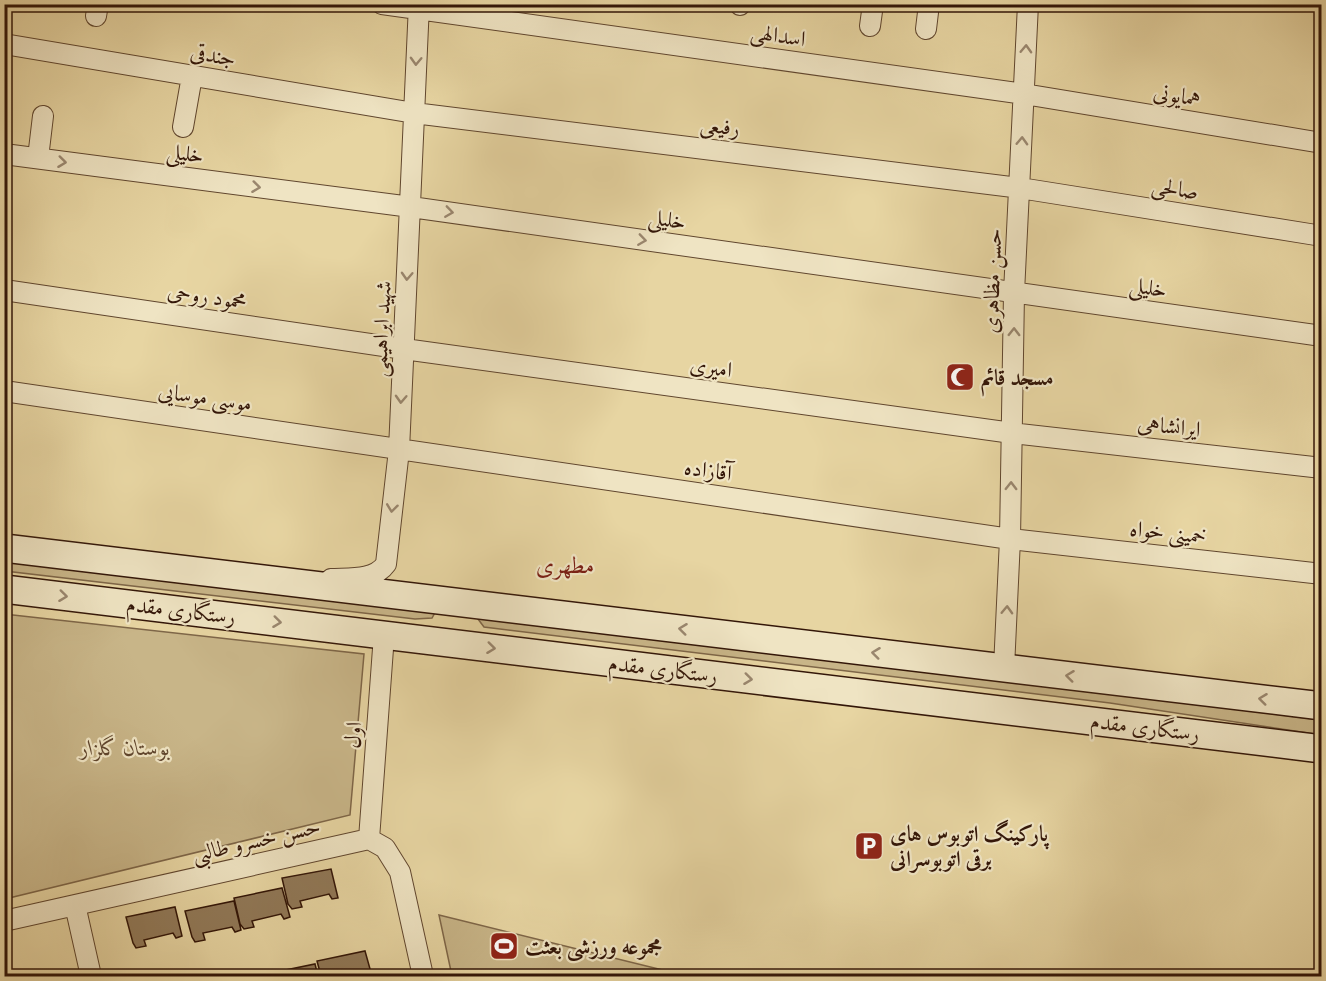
<svg xmlns="http://www.w3.org/2000/svg" width="1326" height="981" font-family="'IM FELL Great Primer',Amiri,serif">
<style>
.green{fill:#c8b588;stroke:#7e6648;stroke-width:1.5}
.building{fill:#917958;stroke:#331608;stroke-width:1.5}
.lines{fill:none;stroke-linecap:round;stroke-linejoin:round}
.minor-casing{stroke:#60462e;stroke-width:22}
.secondary-casing{stroke:#331608;stroke-width:30}
.minor{stroke:#efe4c3;stroke-width:20}
.secondary{stroke:#efe4c3;stroke-width:27}
.oneway{stroke:#9a876f}
.labels{text-anchor:middle;dominant-baseline:central;stroke-width:4.5;stroke-linejoin:round;paint-order:stroke}
.street-label{font-size:22px;fill:#331608;stroke:#efe4c3}
.poi-label{font-size:22px;font-weight:bold;fill:#331608;stroke:#efe4c3;text-anchor:start}
.park-label{font-size:22px;font-style:italic;fill:#60462e;stroke:#efe4c3}
.neighbourhood-label{font-size:24px;fill:#7a1f14;stroke:#efe4c3}
</style>
<rect width="100%" height="100%" fill="#e7d5a2"/>
<filter id="stains"><feTurbulence type="fractalNoise" baseFrequency=".00333" numOctaves="4"/><feColorMatrix values="0 0 0 0 .2 0 0 0 0 .09 0 0 0 0 .02 0 0 0 .5 -.17"/></filter>
<radialGradient id="worn" r=".72"><stop offset=".6" stop-color="#630" stop-opacity="0"/><stop offset="1" stop-color="#630" stop-opacity=".3"/></radialGradient>
<!-- green -->
<path class="green" d="M5,558L437,609L432,618L415,619L5,571Z
M4,614L364,654L350,815L5,899Z
M484,614L1321,720V735L1110,703L484,627L478,619Z
M439,915L687,976H452Z"/>
<!-- building -->
<path class="building" d="M331,869L338,898L332,899L329,894L300,901L302,907L292,909L288,904L282,878Z
M282,888L290,917L284,919L281,914L252,921L254,927L244,929L240,924L234,898Z
M234,901L241,930L235,932L232,927L203,933L205,940L195,942L192,937L185,911Z
M175,907L182,936L176,938L173,933L144,940L146,946L136,948L133,943L126,917Z
M365,951L372,976H321L317,961Z
M315,964L318,976H267L266,974Z"/>
<g class="lines">
<!-- minor casing -->
<g class="minor-casing">
<path id="minor" d="M382,4L1024,94L1322,143
M740,5V4
M96,16L98,4
M870,26L873,4
M926,29L929,4
M4,44L414,113L1020,188L1322,236
M183,127L192,76
M4,154L411,207L1322,336
M38,158L43,116
M4,290L404,349L1012,433L1322,468
M4,391L1010,539L1322,574
M331,579C350,578 374,581 386,564L399,450L419,4
M1004,668L1010,539L1014,293L1028,4
M369,839L384,635
M75,905L91,976
M4,921L369,839L385,848L400,872L423,976"/>
</g>
<!-- secondary casing -->
<g class="secondary-casing">
<path id="secondary" d="M4,548L1322,706
M4,589L1322,749"/>
</g>
<!-- minor -->
<use href="#minor" class="minor"/>
<!-- secondary -->
<use href="#secondary" class="secondary"/>
</g>
<!-- one-way arrows -->
<defs><path id="oneway-chevron" d="M-2-3.5L2.5 0L-2 3.5" fill="none" stroke-width="1.6" stroke-linecap="round" stroke-linejoin="round" transform="scale(1.5)"/></defs>
<g class="oneway">
<use href="#oneway-chevron" transform="translate(1026 49) rotate(-88)"/>
<use href="#oneway-chevron" transform="translate(416 61) rotate(92)"/>
<use href="#oneway-chevron" transform="translate(1022 141) rotate(-88)"/>
<use href="#oneway-chevron" transform="translate(62 162) rotate(7)"/>
<use href="#oneway-chevron" transform="translate(256 187) rotate(7)"/>
<use href="#oneway-chevron" transform="translate(449 212) rotate(8)"/>
<use href="#oneway-chevron" transform="translate(642 240) rotate(8)"/>
<use href="#oneway-chevron" transform="translate(407 276) rotate(93)"/>
<use href="#oneway-chevron" transform="translate(1014 332) rotate(-89)"/>
<use href="#oneway-chevron" transform="translate(401 399) rotate(93)"/>
<use href="#oneway-chevron" transform="translate(1011 486) rotate(-89)"/>
<use href="#oneway-chevron" transform="translate(392 508) rotate(97)"/>
<use href="#oneway-chevron" transform="translate(63 596) rotate(7)"/>
<use href="#oneway-chevron" transform="translate(1007 610) rotate(-88)"/>
<use href="#oneway-chevron" transform="translate(277 622) rotate(7)"/>
<use href="#oneway-chevron" transform="translate(683 629) rotate(-173)"/>
<use href="#oneway-chevron" transform="translate(491 648) rotate(7)"/>
<use href="#oneway-chevron" transform="translate(876 653) rotate(-173)"/>
<use href="#oneway-chevron" transform="translate(1070 676) rotate(-173)"/>
<use href="#oneway-chevron" transform="translate(748 679) rotate(7)"/>
<use href="#oneway-chevron" transform="translate(1263 699) rotate(-173)"/>
</g>
<!-- icons -->
<defs>
<g id="mosque-square" transform="scale(1.5)"><rect x="-9" y="-9" width="18" height="18" rx="4" fill="#8f2418" stroke="#efe4c3"/><path d="M3.5-4.9A6 6 0 1 0 3.5 4.9A5 5 0 1 1 3.5-4.9Z" fill="#fff"/></g>
<g id="parking-square" transform="scale(1.5)"><rect x="-9" y="-9" width="18" height="18" rx="4" fill="#8f2418" stroke="#efe4c3"/><path d="M-3.5-5.5H1a3.5 3.5 0 0 1 0 7H-1V5.5H-3.5ZM-1-3.4V-.6H.8a1.4 1.4 0 0 0 0-2.8Z" fill="#fff"/></g>
<g id="stadium-square" transform="scale(1.5)"><rect x="-9" y="-9" width="18" height="18" rx="4" fill="#8f2418" stroke="#efe4c3"/><path d="M0-5a6.5 5 0 1 0 0 10a6.5 5 0 1 0 0-10ZM-3.5-1.8h7v3.6h-7Z" fill="#fff"/></g>
</defs>
<g fill-rule="evenodd">
<use href="#mosque-square" x="960" y="377"/>
<use href="#parking-square" x="869" y="846"/>
<use href="#stadium-square" x="504" y="946"/>
</g>
<g class="labels">
<!-- street labels -->
<g class="street-label">
<text transform="translate(778 35) rotate(8)">اسدالهی</text>
<text transform="translate(213 55) rotate(9)">جندقی</text>
<text transform="translate(1177 95) rotate(9)">همایونی</text>
<text transform="translate(720 126) rotate(7)">رفیعی</text>
<text transform="translate(185 153) rotate(7)">خلیلی</text>
<text transform="translate(1175 188) rotate(9)">صالحی</text>
<text transform="translate(667 219) rotate(8)">خلیلی</text>
<text transform="translate(992 281) rotate(-88)">حسن مظاهری</text>
<text transform="translate(1148 287) rotate(8)">خلیلی</text>
<text transform="translate(207 296) rotate(8)">محمود روحی</text>
<text transform="translate(381 329) rotate(-87)">شهید ابراهیمی</text>
<text transform="translate(711 367) rotate(8)">امیری</text>
<text transform="translate(205 397) rotate(8)">موسی موسایی</text>
<text transform="translate(1169 426) rotate(6)">ایرانشاهی</text>
<text transform="translate(708 470) rotate(8)">آقازاده</text>
<text transform="translate(1168 532) rotate(6)">خمینی خواه</text>
<text transform="translate(181 610) rotate(7)">رستگاری مقدم</text>
<text transform="translate(663 669) rotate(7)">رستگاری مقدم</text>
<text transform="translate(1145 727) rotate(7)">رستگاری مقدم</text>
<text transform="translate(353 735) rotate(-86)">اول</text>
<text transform="translate(256 840) rotate(-13)">حسن خسرو طالبی</text>
</g>
<!-- poi labels -->
<g class="poi-label">
<text x="981" y="377">مسجد قائم</text>
<text x="890" y="833">پارکینگ اتوبوس های<tspan x="890" dy="25">برقی اتوبوسرانی</tspan></text>
<text x="525" y="946">مجموعه ورزشی بعثت</text>
</g>
<!-- park labels -->
<g class="park-label">
<text x="125" y="747">بوستان گلزار</text>
</g>
<!-- neighbourhood labels -->
<g class="neighbourhood-label">
<text x="565" y="565">مطهری</text>
</g>
</g>
<!-- margin -->
<rect width="1326" height="981" fill="none" stroke="#e7d5a2" stroke-width="24"/>
<rect x="6" y="6" width="1314" height="969" fill="none" stroke="#331608" stroke-width="3"/>
<rect x="12" y="12" width="1302" height="957" fill="none" stroke="#331608" stroke-width="1.5"/>
<rect width="100%" height="100%" filter="url(#stains)"/>
<rect width="100%" height="100%" fill="url(#worn)"/>
</svg>
